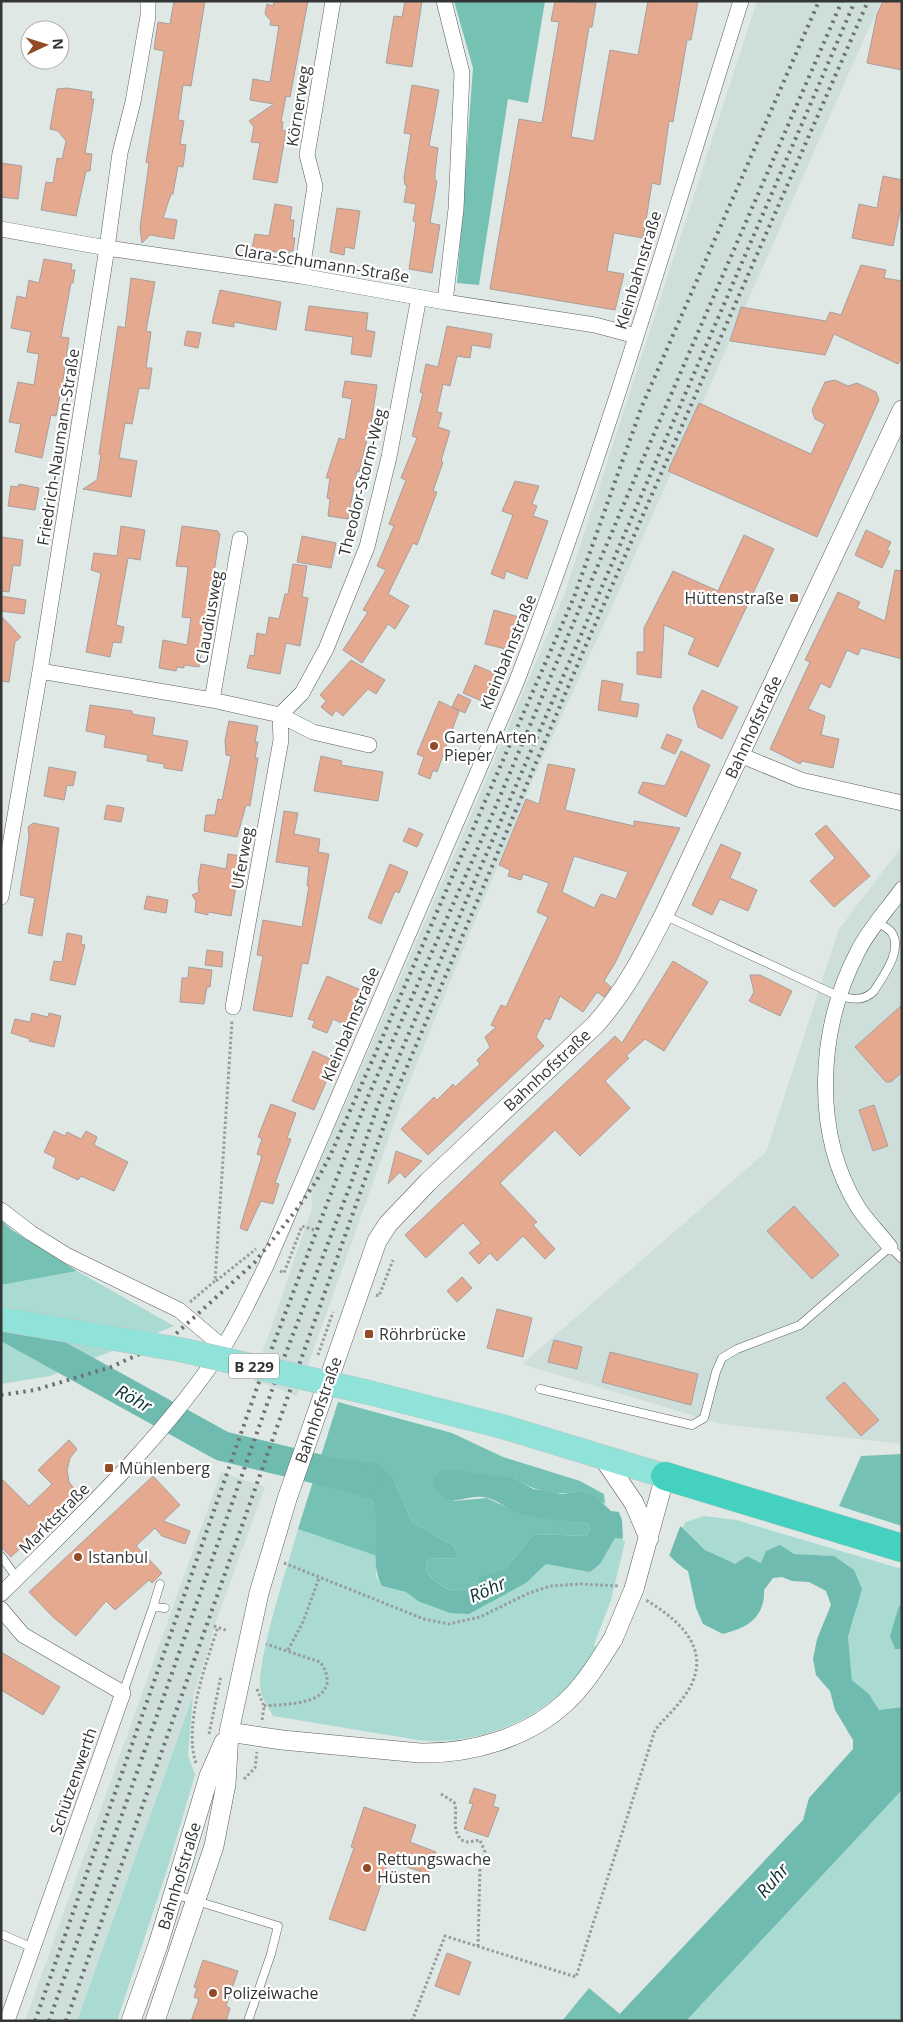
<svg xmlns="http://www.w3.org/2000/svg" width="903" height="2022" font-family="'Open Sans',sans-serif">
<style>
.built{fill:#cedfdb}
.green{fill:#aadbd2}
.forest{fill:#75c1b4}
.water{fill:#70bbaf}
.pier{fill:#e0e8e6}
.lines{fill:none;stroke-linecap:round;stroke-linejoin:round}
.river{stroke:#70bbaf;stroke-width:30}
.building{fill:#e4a98f;stroke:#a69f9d;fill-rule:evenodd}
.service-casing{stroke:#595f5e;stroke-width:9}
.minor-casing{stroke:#595f5e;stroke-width:16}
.tertiary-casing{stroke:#595f5e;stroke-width:20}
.primary-casing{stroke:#c2c3c3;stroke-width:25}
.motorway-casing{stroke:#c2c3c3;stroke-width:29}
.path{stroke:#979c9b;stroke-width:3;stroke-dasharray:2.5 2.5;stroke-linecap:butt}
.service{stroke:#fff;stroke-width:8}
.minor{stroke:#fff;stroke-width:15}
.tertiary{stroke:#fff;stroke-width:19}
.primary{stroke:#8fe3d9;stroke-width:24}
.motorway{stroke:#45d1bf;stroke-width:28}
.rail{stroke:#6d7170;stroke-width:4;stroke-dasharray:2.5 5;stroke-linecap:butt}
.tertiary-bridge-casing{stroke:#595f5e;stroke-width:20;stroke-linecap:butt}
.primary-bridge-casing{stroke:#c2c3c3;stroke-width:25;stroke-linecap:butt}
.tertiary-bridge{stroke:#fff;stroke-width:19}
.primary-bridge{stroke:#8fe3d9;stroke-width:24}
.poi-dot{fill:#924a27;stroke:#fff;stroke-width:2}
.labels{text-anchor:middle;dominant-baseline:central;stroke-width:4.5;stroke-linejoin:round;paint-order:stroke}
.shield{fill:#fff;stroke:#717272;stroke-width:1}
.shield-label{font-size:15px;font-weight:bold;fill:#343636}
.street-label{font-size:16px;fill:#343636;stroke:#fff}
.poi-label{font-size:16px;fill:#343636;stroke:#fff;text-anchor:start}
.water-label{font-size:18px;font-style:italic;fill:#0b312c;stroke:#fff}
</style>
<rect width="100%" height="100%" fill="#e0e8e6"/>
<!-- built -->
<path class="built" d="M757,1H881L609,613L533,779L406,1090L297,1396L253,1380L312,1208L311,1182L455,853L563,598Z
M902,846V1444L721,1424L522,1364L766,1152L839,929Z
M221,1472L265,1487L217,1619L196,1689L135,1863L77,2021H25Z"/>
<!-- green -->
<path class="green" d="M77,1271L174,1326L50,1376L1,1384V1285Z
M704,1516L736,1520L902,1569V1606H899L895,1648L902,1649V1707L879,1710L869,1694L852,1680L848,1637L855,1615L834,1556L794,1554L780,1546L761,1563L747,1556L735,1564C714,1559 696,1544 682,1528L686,1522Z
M298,1529L377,1556L376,1576L382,1586L406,1592L418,1601L500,1596L526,1583L546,1564L562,1567L600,1564L615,1537L626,1538L611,1600L594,1645L597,1647C567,1705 501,1740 438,1741C419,1742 399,1736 381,1734C345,1728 309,1722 273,1716C269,1708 263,1700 261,1692C254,1667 290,1559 298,1529Z
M193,1696L188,1755L195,1775L168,1867L117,2021H77Z
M902,1790V2021H686Z"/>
<!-- forest -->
<path class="forest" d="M454,1H545L528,103L508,99L479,285L457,283L473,68Z
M1,1220L12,1230L77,1271L1,1285Z
M338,1402L452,1433L503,1457L580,1481L604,1494L605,1504L583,1491C555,1496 538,1493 514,1478L453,1501L487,1498L516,1512L545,1518L588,1523L590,1529L586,1536L534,1534L506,1568L480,1577L478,1586C453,1594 445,1592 426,1572L427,1559L459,1558L454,1546L412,1522L394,1481H317L373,1501L377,1512V1556L298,1529Z
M902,1454V1526L839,1506L861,1456Z
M589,1988L620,2014L613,2021H562Z"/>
<!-- water -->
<path class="water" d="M328,1458L378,1463L394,1481L412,1522L454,1546L459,1558L427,1559L426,1572C445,1592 452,1594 478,1586L479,1577L506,1568L534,1534L586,1536L590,1529L588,1523C564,1520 538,1520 515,1512C506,1508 497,1500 488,1498C466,1492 450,1513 433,1485L435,1476L444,1469L514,1478L533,1489L562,1494L583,1491L596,1497L611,1511L672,1518L705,1550L735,1564L747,1556L761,1563L766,1551L780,1545L794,1554L834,1556L854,1570L862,1589L848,1637L852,1680L869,1694L879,1710L902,1707V1790L686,2021H613L803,1820L809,1798L853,1749V1740L835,1710L830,1691L816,1675L813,1659L817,1639L831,1605L826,1591L809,1582L792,1581L782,1577L773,1578L764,1590C765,1618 747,1628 723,1634L703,1624L696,1608L688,1571C678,1565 672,1558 664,1550C653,1540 630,1539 615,1538L600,1564L590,1572L546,1564L526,1583L469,1614L450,1613L418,1601L406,1592L382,1586C368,1561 383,1528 373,1501L317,1482Z
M899,1606H902V1649H895L890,1636Z"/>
<!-- pier -->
<path class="pier" d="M645,1506L674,1516L681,1524L668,1559L661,1551L635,1542L623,1541L622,1520L618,1510Z"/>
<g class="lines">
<!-- river -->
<path class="river" d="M1,1324L222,1446L363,1480"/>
</g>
<!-- building -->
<path class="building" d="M174,1H205L191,86L183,85L178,120L184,121L180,144L186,145L183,167L178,166L173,194H171L163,218L177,220L174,239L150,235L142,243L140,228L149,163L146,162L164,51L154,49L158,22L170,24Z
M274,1H308L290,97L286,96L281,122H283L282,130L286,131L277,183L253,179L260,143L251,142L254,127L249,121L274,104L250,100L253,79L270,82L279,26L270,25L271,21L265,14L267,4L273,6Z
M405,1H422L412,67L386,63L394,16L402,17Z
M555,1L596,3L592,27H589L571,137L594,141L610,50L638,55L648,1H698L691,40H687L673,122L669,121L660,185L652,183L643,238L614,233L607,271L624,274L615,310L490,289L519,119L542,123L559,22L551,21Z
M883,1H902V70L867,63L877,14Z
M412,85L439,90L429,146L438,148L435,172V180L437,181L430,223L440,225L432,273L409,269L416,222L413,221L416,204L404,202L407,185H405L404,178L411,134L404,133Z
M67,88L92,92L91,99H94L85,153L92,154L90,171H86L76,216L41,210L46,182L53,183L57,158L62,159L66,141L58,131L50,129L57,89Z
M1,163L22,166L18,199L1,197Z
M883,176L902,180V202L893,246L852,238L859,204L877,208Z
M275,204L292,207L290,220H294L292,238H295L293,251H289V254L252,248L255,234L269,236Z
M337,208L360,211L354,249L345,247L344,255L330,252Z
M44,259L72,264L71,270H75L73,283H71L61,337L69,338L63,380L56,416L51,415L42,458L15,452L21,424L9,422L18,382L34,385L39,354L27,352L31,332L11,328L17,296L26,298L29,280L39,283Z
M861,265L886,270L884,278L902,281V357L898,364L834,334L825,355L730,341L741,307L826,321L830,312L841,315Z
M131,278L155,282L146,331L151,332L146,368H152L149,389L139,388L132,424L125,423L119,458L137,461L131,497L83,489L97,480L101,455L99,454L118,326L125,328Z
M220,290L281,302L276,330L234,322V327L212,323Z
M309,306L368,313L366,330L375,332L371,357L351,354L353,337L305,330Z
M447,326L492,334L490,348L472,345L470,358L457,356L450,386L443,384L437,412L442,413L438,427L450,431L441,461L443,462L433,491L437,492L417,545L413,543L388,594L409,606L395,629L388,624L362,663L343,650L368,612L363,610L386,570L377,566L394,526L389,524L406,480L401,478L417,438L412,436L423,393L420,392L426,364L438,367Z
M187,331L201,333L198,348L184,345Z
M835,380L848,386L857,383L876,392L879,400L817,537L668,471L699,403L811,454L825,424L815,419L812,410L825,382Z
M345,381L377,385L371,424L359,472L357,471L348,519L328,516L330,499L327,498L330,478H326L339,438L345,440L352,399L342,397Z
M515,481L539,486L532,504L537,506L533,516L548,521L527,579L506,571L504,579L491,574L513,515L502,511Z
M19,484L39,488L35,510L8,506L11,486L18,487Z
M121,526L145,530L140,560L128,558L116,625L124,627L121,643L113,642L110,657L86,652L101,573L91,570L94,553L117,556Z
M182,526L218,531V533L220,534L199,667L184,665V668L177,667L176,671L159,668L163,640L187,645L191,618L182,617L188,567L176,566Z
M866,530L891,542L887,550L890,551L882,568L855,555Z
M744,535L774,549L718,667L688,654L695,638L664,625L661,678L637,674V652H644V628L673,571L718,591Z
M302,536L336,543L331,568L297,562Z
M1,537L23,540L20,566L13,565L9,592L1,591Z
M293,564L307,566L302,597L308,598L300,646L286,643L280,674L247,668L250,655L254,656L257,633L266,635L269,617L279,619L285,594H288Z
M895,570L902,571V659L861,648L858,655L847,650L830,688L821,683L808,709L825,716L821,735L839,739L833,768L802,761L800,764L770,749L810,662L805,660L838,592L860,602L857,608L885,621Z
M1,596L26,600L24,614L1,611Z
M494,610L519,617L510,650L485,644Z
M1,616L21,637L15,642L9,682L1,681Z
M351,660L385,680L376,694L368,689L343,716L336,710L332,716L321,707L326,701L320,695Z
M475,665L496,674L484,702L463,693Z
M602,680L623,684L620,701L639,704L637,717L598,710Z
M702,690L738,707L722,739L698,727L693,708Z
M458,694L471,700L465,713L452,707Z
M439,701L459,711L437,772L433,770L430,779L418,774L424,757L417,754Z
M90,705L132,711V714L155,718L152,735L188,741L182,771L164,768V764L147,761L148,755L104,747L106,735L86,731Z
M229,721L258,726L255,742H258L255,758H258L250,806L246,805L237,837L204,831L206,815H215L218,799L222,800L231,756L226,755L225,740Z
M667,734L682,740L675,754L661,748Z
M681,751L710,765L686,817L638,793L643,782L665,786Z
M321,756L342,761L341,765L383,772L378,801L314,791Z
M548,764L575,769L565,810L634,826V821L680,828L615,963L604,981L611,987L604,997L597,992L583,1012L560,996L550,1020L545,1018L536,1037L544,1046L428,1155L401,1129L434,1097L437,1100L453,1084L455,1087L480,1064L477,1060L490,1047L485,1037L496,1027L491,1025L501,1005L506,1007L548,917L537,912L549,883L523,874L521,880L508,876L510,870L499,865L526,799L539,804ZM574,856L628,872L616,899L601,894L594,908L562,892Z
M49,767L76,772L73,786L67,785L64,800L44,796Z
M107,805L124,808L121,822L104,819Z
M284,811L298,813L294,834L320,839L318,852L329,854L308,964L302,963L292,1017L253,1010L263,956L257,955L263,920L302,927L309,886H307L309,867L276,862Z
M33,823L59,828L42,936L28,933L35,898L20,895L29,837L28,827Z
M826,825L870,876L834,907L810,881L835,858L815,834Z
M409,828L423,834L417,847L403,841Z
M721,844L741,853L730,878L757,890L748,911L720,899L712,915L692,905Z
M228,854L241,856L231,916L208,912V915L195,912L196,901L192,895L199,892L198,882L201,864L226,869Z
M390,864L408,872L399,893L395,891L381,924L368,918Z
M147,896L168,900L166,913L144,909Z
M67,933L82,936L81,944L85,945L75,985L50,980L54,961L62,962Z
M207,950L223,952L222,967L205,965Z
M673,961L708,982L664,1051L645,1039L626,1056L629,1058L605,1081L630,1108L580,1156L555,1130L500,1183L537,1222L533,1225L555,1249L545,1259L523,1236L497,1261L490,1253L479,1264L469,1253L481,1243L463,1223L426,1258L405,1235L615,1036L622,1043Z
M189,967L212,970L210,987H207L204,1004L180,1002L182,978H188Z
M750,975H760L792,991L780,1016L749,1001L754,992Z
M327,976L366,992L350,1027L333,1019L327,1033L312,1027L315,1021L308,1019Z
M902,1005V1072L891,1082H886L855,1047Z
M32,1013L48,1017L49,1013L61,1016L54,1047L29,1041L30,1039L11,1033L15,1019L30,1022Z
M313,1051L335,1061L314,1110L292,1101Z
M271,1104L296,1113L287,1138L291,1139L275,1183L279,1184L273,1204L261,1201L247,1231L240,1228L262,1156L257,1154L262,1139L258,1137Z
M874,1105L888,1146L873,1151L859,1110Z
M54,1131L65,1136L67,1132L81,1139L86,1131L97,1137L94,1145L128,1162L114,1191L81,1176L78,1180L53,1168L56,1158L44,1152Z
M396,1151L422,1161L405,1178L400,1172L388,1184Z
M794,1206L839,1255L812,1279L767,1231Z
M462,1277L472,1288L457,1302L447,1291Z
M497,1309L532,1318L523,1357L487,1348Z
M554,1340L582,1347L577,1369L548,1362Z
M610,1352L698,1374L691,1405L602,1382Z
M844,1382L879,1420L861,1436L826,1398Z
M69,1440L77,1449L70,1458L67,1470L69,1482L76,1491L58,1508L60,1511L11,1557L1,1547V1478L29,1506L52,1484L38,1470Z
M153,1476L180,1505L163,1521L190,1531L185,1544L162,1536L155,1528L136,1546L162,1573L152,1583L149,1580L115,1610L106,1601L76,1636L53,1617L29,1592Z
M1,1652L60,1687L43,1715L1,1690Z
M474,1788L496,1795L493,1806L499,1808L488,1837L464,1829L473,1804L469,1803Z
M364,1807L416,1825L410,1842L436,1852L428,1874L389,1861L365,1931L329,1919L354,1848L351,1847Z
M447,1953L471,1962L459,1995L435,1986Z
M203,1960L238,1971L226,2006L230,2008L226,2021H191L199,1999L194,1997L197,1988L194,1987Z"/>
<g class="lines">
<!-- service casing -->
<g class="service-casing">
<path id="service" d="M664,915L838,996C852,999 863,1002 874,991C883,976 903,951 892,933C889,928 881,925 876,921
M540,1389L692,1425L704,1418L716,1372L722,1358L737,1349L800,1325L890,1247L902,1259
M1,1556L17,1578
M153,1607L160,1584
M123,1693L153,1607L165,1608
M174,1894L278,1926L271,1954L248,2021
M1,1934L33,1948"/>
</g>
<!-- minor casing -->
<g class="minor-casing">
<path id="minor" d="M444,1L462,73L456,209L445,302
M1,229L107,248L301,276L445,302L595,325L636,336
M301,276L315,186L307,155L333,1
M40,671L212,700L280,715L313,732L369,745
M212,700L240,539
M280,715L302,693L326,649L367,547L389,457L419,297
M740,755L801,780L902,803
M1,897L40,671L107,248L120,153L133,102L148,16V1
M233,1007L281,740L280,715
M1,1210L31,1233L68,1256L179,1310L223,1347
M890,1247C880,1234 868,1222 859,1209C811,1133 818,1028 858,951C870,928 887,910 902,889
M1,1594C79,1517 161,1441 222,1349C239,1323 252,1294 266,1266L516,683C602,460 669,230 741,1
M1,1609L23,1635L123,1693L7,2021"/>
</g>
<!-- tertiary casing -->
<g class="tertiary-casing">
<path id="tertiary" d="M604,1459L634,1503L649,1538
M634,1589L665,1476
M229,1732L282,1740L420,1753C471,1754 527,1738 565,1703C585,1685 598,1662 613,1639
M131,2021L158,1945L209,1776L224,1742
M155,2021L214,1846L226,1784L229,1732L259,1593L287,1499L377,1241L388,1224L428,1182L595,1025C625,992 644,954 664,915L902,410"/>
</g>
<!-- primary casing -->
<g class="primary-casing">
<path id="primary" d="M504,1427L665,1476"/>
</g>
<!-- motorway casing -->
<g class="motorway-casing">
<path id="motorway" d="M665,1476L902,1548"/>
</g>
<!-- path -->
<path class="path" d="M280,1271L284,1273L302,1226L314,1230
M216,1281L256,1249
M376,1295L379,1296L393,1260
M190,1302L215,1281L232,1021
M318,1355L333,1312
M284,1563L424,1619L449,1624L480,1617L527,1594L550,1586L581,1584L618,1586
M214,1626L228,1631
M288,1650L303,1622L319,1578
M257,1689L264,1706L262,1721
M264,1706C282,1704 321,1706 327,1684C328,1676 325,1668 320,1662L266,1644
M209,1734L221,1676
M196,1763C183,1726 206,1663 218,1627
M244,1779L255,1768L257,1752
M441,1794L454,1802C459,1816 450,1825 461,1840L468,1842L480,1840L485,1852L480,1866L478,1946
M412,2021L445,1936L576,1977L655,1730C664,1719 675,1709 683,1698C716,1654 684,1623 646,1600"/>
<!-- service -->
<use href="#service" class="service"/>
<!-- minor -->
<use href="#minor" class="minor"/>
<!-- tertiary -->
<use href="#tertiary" class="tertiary"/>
<!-- primary -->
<use href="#primary" class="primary"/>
<!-- motorway -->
<use href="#motorway" class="motorway"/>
<!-- rail -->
<path class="rail" d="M1,1395L35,1390L111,1367L168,1341L255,1262L297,1209L317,1180L330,1156L376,1052L574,597L642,406L819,1
M35,2021L259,1382L367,1099L481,841L643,459L842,1
M49,2021L277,1376L350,1186L378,1105L855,1
M66,2021L395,1095L583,652L868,1"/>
<!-- tertiary-bridge casing -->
<g class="tertiary-bridge-casing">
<path id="tertiary-bridge" d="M613,1639L634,1589"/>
</g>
<!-- primary-bridge casing -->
<g class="primary-bridge-casing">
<path id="primary-bridge" d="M1,1319L182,1350L371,1393L504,1427"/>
</g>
<!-- tertiary-bridge -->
<use href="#tertiary-bridge" class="tertiary-bridge"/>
<!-- primary-bridge -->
<use href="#primary-bridge" class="primary-bridge"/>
</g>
<!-- markers -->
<g class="poi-dot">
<rect x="789" y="593" width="10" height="10" rx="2.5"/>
<circle cx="434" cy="746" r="5"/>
<rect x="364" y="1329" width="10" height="10" rx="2.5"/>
<rect x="104" y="1463" width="10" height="10" rx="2.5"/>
<circle cx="78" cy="1557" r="5"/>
<circle cx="367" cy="1868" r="5"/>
<circle cx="213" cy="1993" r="5"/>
</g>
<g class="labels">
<!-- shield labels -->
<rect class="shield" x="229" y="1353.5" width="50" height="25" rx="4"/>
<g class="shield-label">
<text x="254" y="1366">B 229</text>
</g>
<!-- street labels -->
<g class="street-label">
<text transform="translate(298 106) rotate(-81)">Körnerweg</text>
<text transform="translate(322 263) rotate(9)">Clara-Schumann-Straße</text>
<text transform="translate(638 270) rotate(-73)">Kleinbahnstraße</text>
<text transform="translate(58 447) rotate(-81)">Friedrich-Naumann-Straße</text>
<text transform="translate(362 482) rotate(-76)">Theodor-Storm-Weg</text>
<text transform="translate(209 617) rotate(-80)">Claudiusweg</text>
<text transform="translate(508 652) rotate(-68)">Kleinbahnstraße</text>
<text transform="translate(753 727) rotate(-65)">Bahnhofstraße</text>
<text transform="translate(242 858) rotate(-80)">Uferweg</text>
<text transform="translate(350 1024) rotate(-67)">Kleinbahnstraße</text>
<text transform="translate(547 1070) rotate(-43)">Bahnhofstraße</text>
<text transform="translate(318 1410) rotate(-71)">Bahnhofstraße</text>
<text transform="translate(54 1518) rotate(-45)">Marktstraße</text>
<text transform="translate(73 1781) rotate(-71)">Schützenwerth</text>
<text transform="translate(179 1876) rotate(-73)">Bahnhofstraße</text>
</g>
<!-- poi labels -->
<g class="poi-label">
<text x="784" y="598" text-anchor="end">Hüttenstraße</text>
<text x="444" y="737">GartenArten<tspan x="444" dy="18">Pieper</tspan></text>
<text x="379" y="1334">Röhrbrücke</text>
<text x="119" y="1468">Mühlenberg</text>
<text x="88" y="1557">Istanbul</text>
<text x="377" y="1859">Rettungswache<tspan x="377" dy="18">Hüsten</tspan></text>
<text x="223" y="1993">Polizeiwache</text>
</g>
<!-- water labels -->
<g class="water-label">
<text transform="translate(134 1398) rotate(29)">Röhr</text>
<text transform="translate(487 1589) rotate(-24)">Röhr</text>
<text transform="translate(772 1880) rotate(-49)">Ruhr</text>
</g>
</g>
<!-- border -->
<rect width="903" height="2022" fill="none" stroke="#343636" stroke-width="5"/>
<!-- north arrow -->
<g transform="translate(45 45) rotate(86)"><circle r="24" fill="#ffffff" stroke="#aeafaf"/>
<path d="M0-4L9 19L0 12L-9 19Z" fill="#924a27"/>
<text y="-8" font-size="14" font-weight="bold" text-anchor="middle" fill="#343636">N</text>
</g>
</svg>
